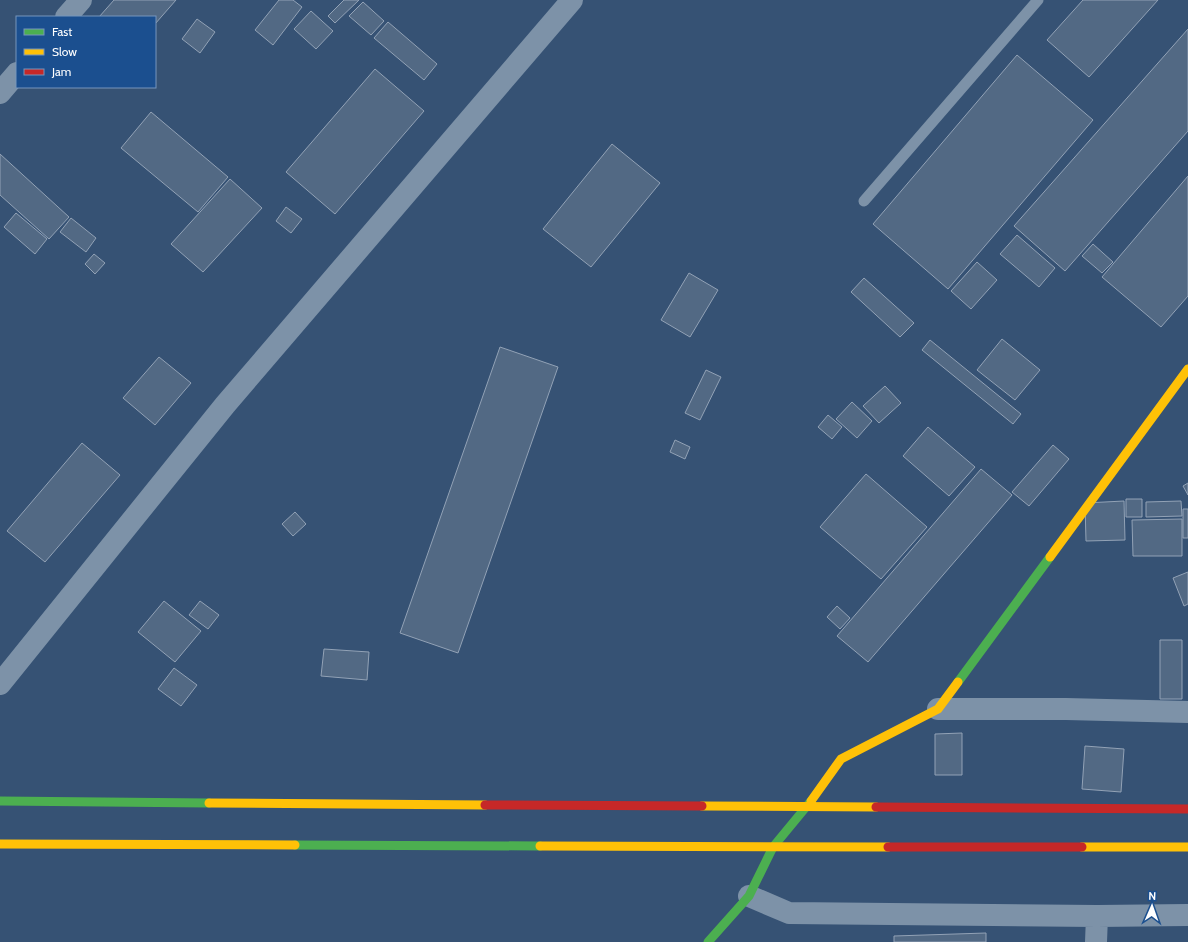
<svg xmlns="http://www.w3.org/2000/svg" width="1188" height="942" font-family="Cabin,sans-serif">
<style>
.building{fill:#526984;stroke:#92a2b6}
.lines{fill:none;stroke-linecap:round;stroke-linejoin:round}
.lane{stroke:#7d92a8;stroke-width:11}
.street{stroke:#7d92a8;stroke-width:22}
.fast{stroke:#4caf50;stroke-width:9}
.slow{stroke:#ffc107;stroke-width:9}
.jam{stroke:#c62828;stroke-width:9}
</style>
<rect width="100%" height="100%" fill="#365274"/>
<!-- building -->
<path class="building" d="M114,0H176L155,24V17H99Z
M279,0H293L302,7L273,45L255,30Z
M344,0H359L335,23L328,16Z
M1083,0H1158L1089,77L1047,40Z
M363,2L384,21L371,35L349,16Z
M311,11L333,31L316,49L294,29Z
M197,19L215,32L200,53L182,39Z
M388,22L437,64L424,80L374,38Z
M1188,29V131L1065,271L1014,226Z
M1017,55L1093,120L948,289L873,224Z
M375,69L424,111L335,214L286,172Z
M151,112L228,177L198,212L121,148Z
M612,144L660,183L591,267L543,229Z
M0,154L69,217L49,239L0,195Z
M1188,176V296L1161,327L1102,277Z
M230,179L262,208L203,272L171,244Z
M286,207L302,219L291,233L276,221Z
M16,213L47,239L35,254L4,227Z
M71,218L96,238L86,252L60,232Z
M1017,235L1055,268L1039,287L1000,254Z
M1093,244L1113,262L1102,273L1082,256Z
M94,254L105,263L95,274L85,264Z
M977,262L997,280L971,309L951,291Z
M689,273L718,290L690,337L661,320Z
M864,278L914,323L900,337L851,292Z
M1002,339L1040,370L1015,400L977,370Z
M930,340L1021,414L1013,424L922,350Z
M500,347L558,367L458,653L400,633Z
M159,357L191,383L155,425L123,398Z
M706,370L721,377L700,420L685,413Z
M885,386L901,403L879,423L863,406Z
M852,402L872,421L857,438L836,419Z
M828,415L842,427L832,439L818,427Z
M928,427L975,467L949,496L903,456Z
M675,440L690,447L685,459L670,452Z
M82,443L120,475L45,562L7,531Z
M1053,445L1069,459L1029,506L1012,492Z
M981,469L1012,495L868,662L837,636Z
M866,474L927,527L881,579L820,527Z
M1188,483V495L1183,486Z
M1126,499H1142V517H1126Z
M1124,501L1125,540L1086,541L1085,503Z
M1181,501L1182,516L1146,517V502Z
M1183,509H1188V538H1183Z
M295,512L306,524L293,536L282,524Z
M1182,519V556H1133L1132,520Z
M1188,572V604L1184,606L1173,578Z
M164,601L201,631L175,662L138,632Z
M200,601L219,615L208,629L189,615Z
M837,606L850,618L840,629L827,617Z
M1160,640H1182V699H1160Z
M324,649L369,652L367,680L321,676Z
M174,668L197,685L181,706L158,689Z
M962,733V775H935V734Z
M1085,746L1124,749L1121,792L1082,789Z
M986,933V942H894V936Z"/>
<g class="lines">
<!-- lane -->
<path class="lane" d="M864,201L1038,0"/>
<!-- street -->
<path class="street" d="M66,17L81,0
M0,93L17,73
M0,684L225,405L572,0
M938,709H1066L1188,712
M749,896L789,913L1097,916L1188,915
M1096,942L1097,916"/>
<!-- fast -->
<path class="fast" d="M958,682L1050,557
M0,801L209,803
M295,845L540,846
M708,942L749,896L773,847L811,801"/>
<!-- slow -->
<path class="slow" d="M1050,557L1188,369
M811,801L841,759L938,709L958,682
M209,803L485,805
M702,806L876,807
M0,844L295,845
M540,846L888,847
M1082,847H1188"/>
<!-- jam -->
<path class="jam" d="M485,805L702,806
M876,807L1188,809
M888,847H1082"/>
</g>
<!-- legend -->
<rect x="16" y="16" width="140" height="72" fill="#1b4f8f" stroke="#7695bc"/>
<rect x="24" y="29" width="20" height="6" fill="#4caf50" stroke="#7695bc"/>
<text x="52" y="36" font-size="12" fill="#ffffff">Fast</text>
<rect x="24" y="49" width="20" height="6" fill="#ffc107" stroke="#7695bc"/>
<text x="52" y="56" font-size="12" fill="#ffffff">Slow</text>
<rect x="24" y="69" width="20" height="6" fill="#c62828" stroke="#7695bc"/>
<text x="52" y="76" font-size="12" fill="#ffffff">Jam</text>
<!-- north arrow -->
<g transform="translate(1152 906) rotate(2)" stroke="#1b4f8f" stroke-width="3" paint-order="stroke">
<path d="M0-3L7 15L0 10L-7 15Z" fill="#ffffff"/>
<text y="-6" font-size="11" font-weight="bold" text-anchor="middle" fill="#ffffff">N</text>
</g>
</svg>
